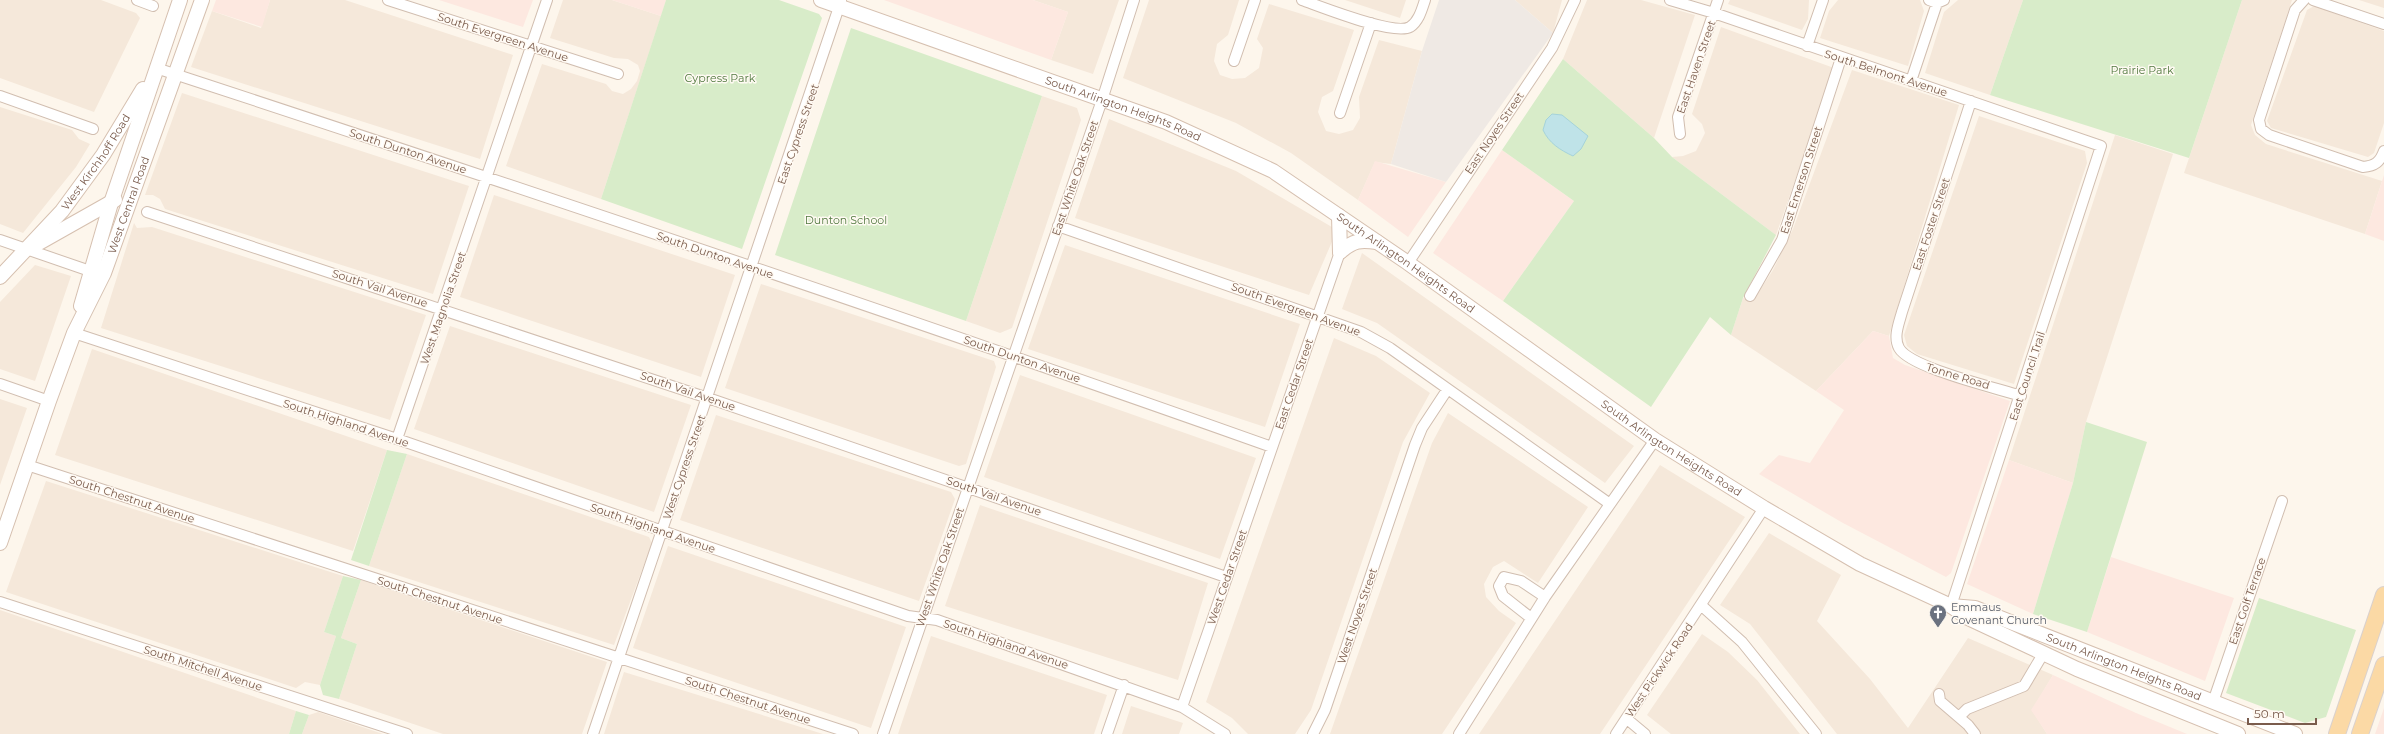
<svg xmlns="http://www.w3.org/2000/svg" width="2384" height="734" font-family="Montserrat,sans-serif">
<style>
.residential{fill:#f5e8da}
.commercial{fill:#fde8e0}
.industrial{fill:#efe9e4}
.green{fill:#d8ecc9}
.water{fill:#bfe3e8;stroke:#a5d3da}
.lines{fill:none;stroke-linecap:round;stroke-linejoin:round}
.minor-casing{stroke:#d1beb0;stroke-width:12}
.secondary-casing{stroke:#d6c0b0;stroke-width:16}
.primary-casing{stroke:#dad1cd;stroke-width:18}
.minor{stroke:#fff;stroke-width:10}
.secondary{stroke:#fff;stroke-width:14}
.primary{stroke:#fbd9a5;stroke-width:16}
.labels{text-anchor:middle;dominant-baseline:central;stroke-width:3;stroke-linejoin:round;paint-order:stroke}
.street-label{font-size:11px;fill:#7a5c4d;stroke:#fffaf3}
.park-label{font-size:11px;fill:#537a41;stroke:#fffaf3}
.worship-label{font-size:11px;fill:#5b616d;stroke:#fffaf3;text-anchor:start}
</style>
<rect width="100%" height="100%" fill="#fdf6ec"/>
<!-- residential -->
<path class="residential" d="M0,0H101L136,13L140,18L94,112L0,78Z
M270,0H345L513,55L480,159L191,67L212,11L261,28Z
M563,0H612L661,16L601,199L506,166L542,64L606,84L612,91L623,94L631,89L637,81L640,71L638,65L628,59L614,58L550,38Z
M1033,0H1119L1093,74L1051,60L1068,12Z
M1149,0H1239L1228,35L1217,44L1214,61L1220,75L1232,79L1245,78L1259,68L1263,48L1257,39L1269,4L1354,30L1333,91L1322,97L1318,112L1326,131L1339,134L1353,130L1360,118L1359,97L1379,40L1422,51L1391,164L1375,162L1358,200L1291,153L1236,123L1123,78Z
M1345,0H1406L1400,18Z
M1515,0H1562L1553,33Z
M1587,0H1641L1695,15L1654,138L1563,59Z
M1730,0H1809L1808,19L1802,30L1728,4Z
M1838,0H1920L1924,11L1908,66L1820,38L1829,11Z
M1958,0H2023L1990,95L1925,73L1944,12Z
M2242,0H2292L2251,125L2255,135L2266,144L2382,181L2365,234L2184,173Z
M2359,0H2384V8Z
M2314,6L2384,31V123L2374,153L2368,157L2271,128L2267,121L2307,10Z
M1721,27L1834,68L1776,235L1672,157L1683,156L1696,151L1705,133L1702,124L1692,114Z
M1852,70L1959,105L1889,336L1873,331L1816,391L1731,335L1743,298L1753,301L1773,270L1793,229Z
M182,93L469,186L433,294L165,209L160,199L153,195H145Z
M1042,96L1077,108L1081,120L1012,328L1000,333L966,321Z
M0,107L72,130L79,139L90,144L76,167L23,233L0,224Z
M1979,116L2085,151L2087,163L2014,384L1917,354L1907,346L1904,335Z
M1109,119L1236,171L1337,230L1309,295L1075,218Z
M2115,135L2173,154L2086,422L2073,483L2009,460Z
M494,195L735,275L701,377L460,297Z
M134,223L137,228L152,227L426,315L390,420L101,328Z
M1065,245L1300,324L1265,427L1028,349Z
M1362,253L1634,446L1605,483L1377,323L1342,309Z
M35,265L71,276L35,381L0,369V302Z
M761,284L994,361L996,367L966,464L959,466L725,388Z
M450,326L691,405L654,512L414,429Z
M1334,338L1376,356L1430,393L1403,442L1311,710L1295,734H1248L1232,718L1206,702Z
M92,349L387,450L353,551L55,455Z
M1020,375L1256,458L1220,559L984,477Z
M0,399L27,408L0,485Z
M1448,413L1588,507L1538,583L1504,561L1493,567L1484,584L1486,597L1499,611L1516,623L1442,734H1330L1432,443Z
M716,415L951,492L955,499L919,601L680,520Z
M407,454L649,537L652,543L614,645L369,566Z
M1660,465L1745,517L1600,734H1479Z
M46,481L343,576L324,632L336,636L320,685L305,682L296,688L6,592Z
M980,505L1208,583L1178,680L945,606Z
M1769,533L1841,575L1817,621L1870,679L1908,728L1968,638L2053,675L2032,710L2047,734H1837L1750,624L1720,605Z
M668,546L906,627L871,728L633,648Z
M361,580L607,662L582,734H443L339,699L357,644L341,638Z
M0,610L296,711L289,734H0Z
M1702,634L1728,652L1757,680L1800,734H1671L1647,715Z
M931,636L1107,695L1094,734H898Z
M624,672L823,734H604Z
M1131,706L1183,723L1179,734H1122Z
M318,712L383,734H302L309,715Z"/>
<!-- commercial -->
<path class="commercial" d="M216,0H270L262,27L212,11Z
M439,0H533L523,27Z
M612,0H666L661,16Z
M884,0H1033L1068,12L1051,60Z
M1502,150L1574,201L1503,301L1433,253Z
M1375,161L1446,182L1408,237L1358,200Z
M2384,175V241L2365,234Z
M1873,331L1889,336L1893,358L1905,365L2010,401L1951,573L1946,577L1843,523L1759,474L1779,455L1810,463L1844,410L1816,391Z
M2009,460L2073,483L2033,614L1967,584Z
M2111,557L2234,598L2205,681L2087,632Z
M2053,675L2136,713L2187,734H2047L2031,710Z
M2384,708V734H2375Z"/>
<!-- industrial -->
<path class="industrial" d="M1439,0H1515L1553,33L1446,182L1391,164L1422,51Z"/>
<!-- green -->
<path class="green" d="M666,0H779L819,14L822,18L742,249L601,199Z
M2023,0H2242L2189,158L1990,95Z
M851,28L1042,96L966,321L775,255Z
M1563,59L1654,138L1672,157L1776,235L1743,298L1731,335L1710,317L1651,407L1503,301L1574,201L1502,150Z
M2086,422L2147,442L2087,632L2033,614L2073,483Z
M387,450L407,454L369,566L351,560Z
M343,576L361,580L341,638L357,644L339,699L323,695L320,685L336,636L324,632Z
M2259,598L2356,630L2326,717L2305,723L2226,693Z
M296,711L309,715L302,734H289Z"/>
<!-- water -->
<path class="water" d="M1552,114L1562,115L1588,136L1581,149L1573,156C1560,150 1549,143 1543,130L1546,120Z"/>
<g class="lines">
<!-- minor casing -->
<g class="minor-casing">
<path id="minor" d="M137,0L153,6
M388,0L618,74
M1302,0C1322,7 1394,36 1410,27C1419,21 1422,9 1425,0
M1670,0L1714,13L2101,146L1951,606
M1929,0L1937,3L1944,0
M2304,0L2295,10L2259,120L2261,129L2269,135L2363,167C2375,166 2380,162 2384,151
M2313,0L2384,24
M1807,46L1823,0
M1234,61L1255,0
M156,68C529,190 902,316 1272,447
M1911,81L1937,3
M0,96L93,129
M1971,101L1902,312C1899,323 1893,337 1899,348C1910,368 1997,388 2021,396
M1340,113L1371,23
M1680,134L1678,117L1718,0
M147,212L708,398L1226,577
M1058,226L1361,332L1390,348L1610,504
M0,240L90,271
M1408,263L1552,48L1575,0
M1750,296L1782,240L1841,58
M74,333L397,439L908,616L937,620L1182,707L1225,734
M0,384L49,401
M397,439L547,0
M27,465L853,734
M0,602L407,734
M1702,606L1742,642L1816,734
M1531,618L1503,596L1499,586L1504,577L1521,581L1545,597
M1939,694L1940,701L1968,725L1975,734
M2213,702L2282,501
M1182,707L1340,252
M1959,717L1967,709L2024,686L2043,654
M1627,719L1645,734
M593,734L841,1
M883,734L1102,100L1134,0
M1107,734L1124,685
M1313,734L1325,710L1415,445L1422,428L1447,390
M1459,734L1545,597L1655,440
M1616,734L1764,508"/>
</g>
<!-- secondary casing -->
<g class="secondary-casing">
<g id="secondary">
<path id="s1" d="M821,0L1166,122L1273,171L1408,263L1655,440L1764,508L1860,564L1951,606L1968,618L2077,669L2238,734"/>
<path d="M1339,216L1340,252"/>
<path d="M37,244L115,200"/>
<path d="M1340,252C1354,240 1360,240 1377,242"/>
<path id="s2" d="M0,277L62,211L103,155L143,89"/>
<path d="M81,306L111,203L180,0"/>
<path id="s3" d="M0,543L49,401L74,333L104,273L202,0"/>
<path id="s4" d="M1951,606L1975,608L2295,734"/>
</g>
</g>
<!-- primary casing -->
<g class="primary-casing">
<path id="primary" d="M2337,734L2384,595
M2360,734L2384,665"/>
</g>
<!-- minor -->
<use href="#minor" class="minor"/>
<!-- secondary -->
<use href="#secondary" class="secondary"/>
<!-- primary -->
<use href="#primary" class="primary"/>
</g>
<!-- icons -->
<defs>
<g id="church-pin" transform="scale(0.9)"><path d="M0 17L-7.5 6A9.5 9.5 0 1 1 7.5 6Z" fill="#6b7280" stroke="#fffaf3"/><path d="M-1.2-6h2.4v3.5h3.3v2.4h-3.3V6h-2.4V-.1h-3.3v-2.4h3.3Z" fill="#fff"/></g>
</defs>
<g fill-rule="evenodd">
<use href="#church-pin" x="1938" y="613"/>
</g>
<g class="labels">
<!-- street labels -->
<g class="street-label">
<text transform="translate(503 37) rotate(18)">South Evergreen Avenue</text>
<text transform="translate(1696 67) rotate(-71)">East Haven Street</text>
<text transform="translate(1886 73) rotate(18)">South Belmont Avenue</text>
<text stroke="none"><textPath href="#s1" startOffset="321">South Arlington Heights Road</textPath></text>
<text transform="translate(1494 133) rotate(-56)">East Noyes Street</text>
<text transform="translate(798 134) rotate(-71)">East Cypress Street</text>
<text transform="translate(408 151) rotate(18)">South Dunton Avenue</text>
<text stroke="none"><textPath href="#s2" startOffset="150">West Kirchhoff Road</textPath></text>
<text transform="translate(1075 178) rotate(-71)">East White Oak Street</text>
<text transform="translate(1801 180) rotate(-72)">East Emerson Street</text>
<text stroke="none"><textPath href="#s3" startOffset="362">West Central Road</textPath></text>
<text transform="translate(1931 224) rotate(-72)">East Foster Street</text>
<text transform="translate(715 255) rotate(19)">South Dunton Avenue</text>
<text stroke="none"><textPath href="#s1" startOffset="645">South Arlington Heights Road</textPath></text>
<text transform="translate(380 288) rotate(18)">South Vail Avenue</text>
<text transform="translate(443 308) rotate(-71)">West Magnolia Street</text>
<text transform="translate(1296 309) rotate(20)">South Evergreen Avenue</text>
<text transform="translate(1022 359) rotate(19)">South Dunton Avenue</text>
<text transform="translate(1958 376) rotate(17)">Tonne Road</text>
<text transform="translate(2027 376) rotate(-72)">East Council Trail</text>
<text transform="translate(1294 384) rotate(-71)">East Cedar Street</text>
<text transform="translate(688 391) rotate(19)">South Vail Avenue</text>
<text transform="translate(346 423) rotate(18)">South Highland Avenue</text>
<text stroke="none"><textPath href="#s1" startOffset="969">South Arlington Heights Road</textPath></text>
<text transform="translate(684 467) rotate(-71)">West Cypress Street</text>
<text transform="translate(994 496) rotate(19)">South Vail Avenue</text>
<text transform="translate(132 499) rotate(18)">South Chestnut Avenue</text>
<text transform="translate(653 528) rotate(19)">South Highland Avenue</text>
<text transform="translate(940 567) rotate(-71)">West White Oak Street</text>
<text transform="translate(1227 577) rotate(-71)">West Cedar Street</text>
<text transform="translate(440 600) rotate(18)">South Chestnut Avenue</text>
<text transform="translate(2247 601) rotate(-71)">East Golf Terrace</text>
<text transform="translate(1357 616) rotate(-71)">West Noyes Street</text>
<text transform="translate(1006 644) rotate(19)">South Highland Avenue</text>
<text stroke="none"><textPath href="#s4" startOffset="184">South Arlington Heights Road</textPath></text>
<text transform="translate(203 668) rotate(18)">South Mitchell Avenue</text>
<text transform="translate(1659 670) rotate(-56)">West Pickwick Road</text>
<text transform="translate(748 700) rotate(18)">South Chestnut Avenue</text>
</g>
<!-- park labels -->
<g class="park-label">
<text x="2142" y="70">Prairie Park</text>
<text x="720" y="78">Cypress Park</text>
<text x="846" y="220">Dunton School</text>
</g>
<!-- worship labels -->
<g class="worship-label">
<text x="1951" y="607">Emmaus<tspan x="1951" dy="13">Covenant Church</tspan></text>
</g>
</g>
<!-- scale -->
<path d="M2248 718v6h68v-6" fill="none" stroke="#7a5c4d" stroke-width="2"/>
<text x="2254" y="718" font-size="12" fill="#7a5c4d" stroke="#fffaf3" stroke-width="3" paint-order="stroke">50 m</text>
</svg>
